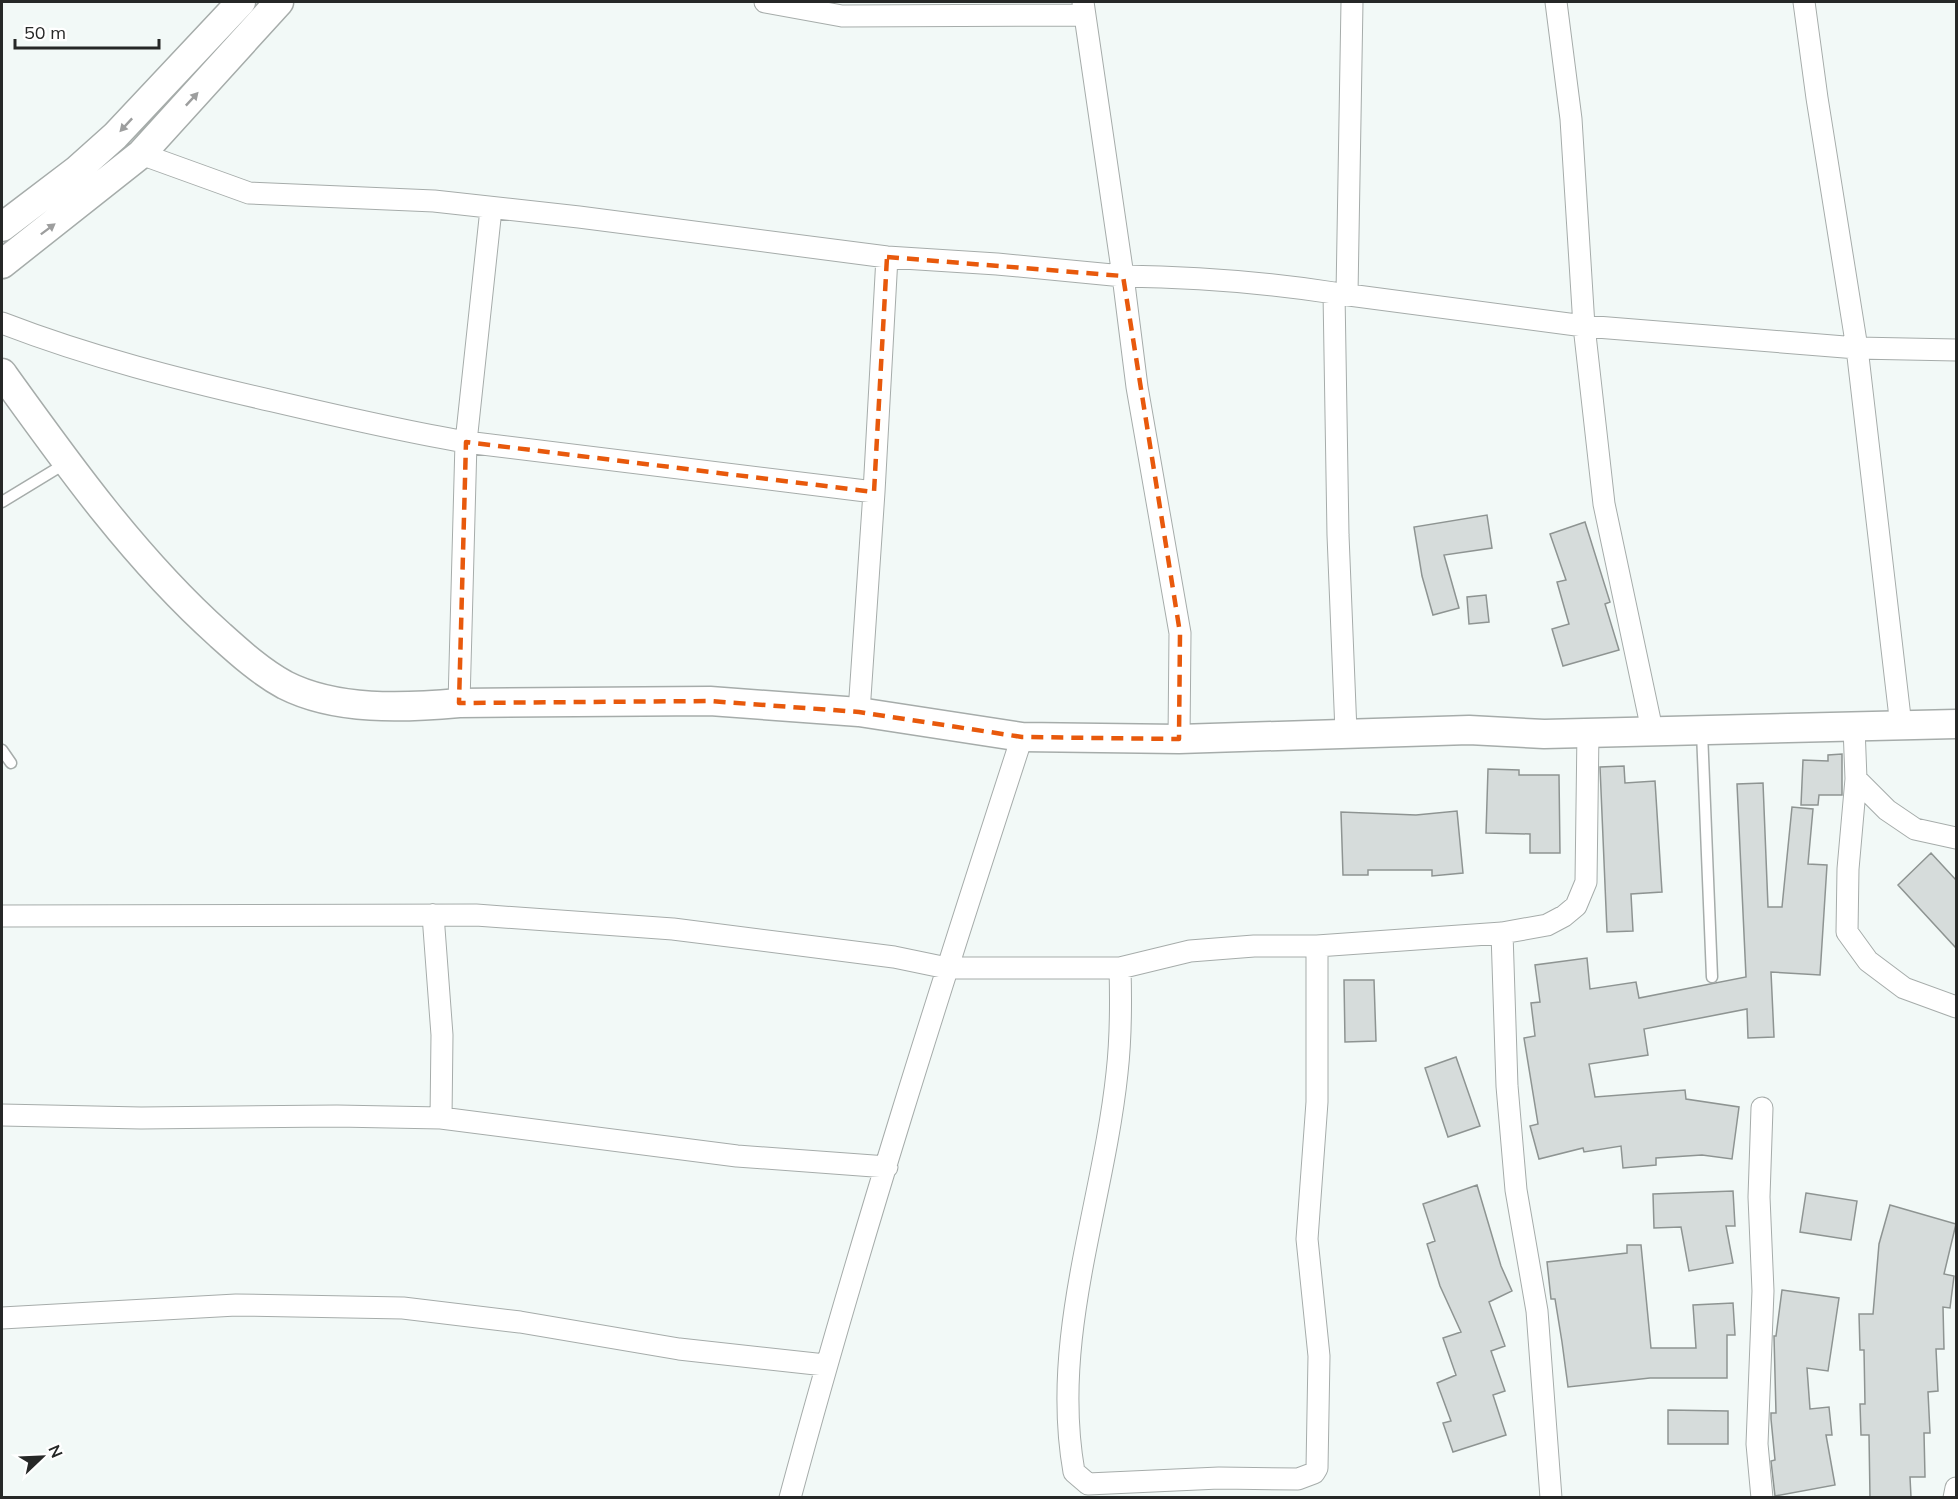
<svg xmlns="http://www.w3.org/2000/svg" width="1958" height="1499" font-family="Mulish,sans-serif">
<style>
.building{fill:#d6dcdb;stroke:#8e9492;stroke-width:1.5}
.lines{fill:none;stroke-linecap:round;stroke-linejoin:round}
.lane-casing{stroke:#a6acaa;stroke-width:13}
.street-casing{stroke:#a6acaa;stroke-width:23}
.secondary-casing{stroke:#a6acaa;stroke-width:31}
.lane{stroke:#fff;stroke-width:10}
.street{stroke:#fff;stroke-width:21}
.secondary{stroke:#fff;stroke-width:28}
.oneway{fill:#9d9e9e}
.marked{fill:none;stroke:#e8590c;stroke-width:4.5;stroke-dasharray:12 8;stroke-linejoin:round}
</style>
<rect width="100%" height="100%" fill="#f2f9f7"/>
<!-- building -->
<path class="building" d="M1487,515L1492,548L1444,555L1459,608L1433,615L1422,576L1414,527Z
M1585,522L1610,602L1605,604L1619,650L1563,666L1552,629L1569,624L1557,582L1566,580L1550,534Z
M1486,595L1489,622L1469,624L1467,597Z
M1842,754V795H1819L1818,805H1801L1803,760L1828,761V755Z
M1624,766L1625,783L1655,781L1662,892L1631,894L1633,931L1607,932L1600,767Z
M1488,769L1519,770V775H1559L1560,853H1530V834L1486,833Z
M1763,783L1768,907H1782L1792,807L1813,809L1808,864L1827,865L1820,975L1771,972L1774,1037L1748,1038L1747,1009L1644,1029L1648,1055L1589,1064L1595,1097L1685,1090L1686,1099L1739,1107L1732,1159L1702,1155L1656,1158V1165L1623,1168L1621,1146L1584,1152L1583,1148L1539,1159L1530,1126L1538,1124L1524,1038L1535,1036L1531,1003L1540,1002L1535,965L1587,958L1590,989L1636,982L1639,998L1746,977L1737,784Z
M1457,811L1463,873L1432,876V870H1368V875H1343L1341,812L1416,815Z
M1931,853L1956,880V948L1898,885Z
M1344,980H1374L1376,1041L1345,1042Z
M1456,1057L1480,1126L1448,1137L1425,1068Z
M1477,1185L1501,1266L1512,1291L1489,1302L1505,1346L1491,1351L1505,1391L1493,1395L1506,1435L1453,1452L1443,1423L1451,1421L1437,1383L1456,1375L1443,1338L1461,1332L1440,1286L1427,1244L1435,1241L1423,1204Z
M1733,1191L1735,1226H1726L1733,1263L1689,1271L1681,1227L1654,1228L1653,1194Z
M1806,1193L1857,1201L1851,1240L1800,1232Z
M1890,1205L1956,1224L1944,1274L1954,1276L1950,1308L1943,1307L1944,1349H1936L1938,1391L1928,1392L1930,1433H1924L1925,1477H1910L1911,1497H1870L1869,1435H1861L1860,1404H1865L1864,1350H1860L1859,1314H1873L1879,1244Z
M1627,1245H1641L1651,1348H1696L1693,1305L1733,1303L1735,1335H1727V1378H1650L1568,1387L1562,1342L1555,1299H1551L1547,1262L1627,1253Z
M1782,1290L1839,1298L1828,1371L1807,1368L1810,1409L1829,1407L1832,1435H1826L1835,1485L1775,1496L1771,1461L1775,1460L1771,1419V1413H1776L1774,1336H1776Z
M1668,1410L1728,1411V1444H1668Z"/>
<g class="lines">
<!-- lane casing -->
<g class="lane-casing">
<path id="lane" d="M2,502L66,463
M1702,732L1712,977
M2,750L11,763"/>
</g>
<!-- street casing -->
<g class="street-casing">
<path id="street" d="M765,2L842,16L1084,15
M1083,2L1123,276C1195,277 1263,282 1334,293
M1556,2L1571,119L1584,326L1604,504L1652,730
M141,154L249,193L434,201L579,217L887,257L997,264L1123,276L1137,387L1180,633L1179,739
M1347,294L1352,2
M2,323C90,357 181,380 273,401C337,416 401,431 466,442L491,209
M459,703L466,442L874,492L887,257
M859,712L874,492
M1901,726L1857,348L1956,350
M1854,727L1856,779L1848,869L1847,932L1868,961L1904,988L1956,1007
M1346,732L1338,535L1334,293L1584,326L1857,348L1817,98L1804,2
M1856,779L1887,810L1915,829L1956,838
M433,915L442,1035L441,1118
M2,916L476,915L673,929L894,957L947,968H1120L1190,951L1254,946H1317L1502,933L1547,925L1564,916L1576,906L1586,882L1588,731
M1502,933L1507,1086L1516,1190L1537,1311L1551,1498
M1120,968C1121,1002 1121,1038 1117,1073C1103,1206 1050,1337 1074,1472L1088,1484L1219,1478L1298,1479L1314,1473L1317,1468L1319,1356L1307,1239L1317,1102V946
M2,1115L141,1118L337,1116L441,1118L737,1156L887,1167
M2,1318L236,1305L403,1308L520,1322L679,1349L825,1365
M790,1498C859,1242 940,989 1022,737
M1762,1498L1757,1444L1763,1291L1759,1197L1762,1108
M1954,1498L1956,1488"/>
</g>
<!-- secondary casing -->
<g class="secondary-casing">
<path id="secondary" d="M2,227L77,170L115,136L241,2
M2,264L141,154L279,2
M2,373C68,465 135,559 220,635C240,653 261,672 285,685C336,711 404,708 459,703L710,701L859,712L1022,737L1179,739L1469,730L1544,734L1956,724"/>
</g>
<!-- lane -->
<use href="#lane" class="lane"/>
<!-- street -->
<use href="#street" class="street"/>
<!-- secondary -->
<use href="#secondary" class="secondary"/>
</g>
<!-- one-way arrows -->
<defs><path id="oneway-solid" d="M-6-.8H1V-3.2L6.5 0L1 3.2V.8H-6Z" transform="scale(1.5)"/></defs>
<g class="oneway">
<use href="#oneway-solid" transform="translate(192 99) rotate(-47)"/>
<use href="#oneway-solid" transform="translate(126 125) rotate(133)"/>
<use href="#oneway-solid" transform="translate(48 229) rotate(-37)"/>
</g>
<!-- marked area -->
<path class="marked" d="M887,257L1123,276L1180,633L1179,739L1022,737L859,712L710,701L459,703L466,442L874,492Z"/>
<!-- border -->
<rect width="1958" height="1499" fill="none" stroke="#262827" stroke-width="6"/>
<!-- north arrow -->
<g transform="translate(42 1457) rotate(67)" stroke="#ffffff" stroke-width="4.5" paint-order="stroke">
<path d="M0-4.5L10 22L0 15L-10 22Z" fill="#262827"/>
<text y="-9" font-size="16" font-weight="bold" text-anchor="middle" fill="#262827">N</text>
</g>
<!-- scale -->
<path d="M15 39v9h144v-9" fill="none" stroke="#262827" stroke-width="3"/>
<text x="24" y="39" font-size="18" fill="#262827" stroke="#ffffff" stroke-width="4.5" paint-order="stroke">50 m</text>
</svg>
